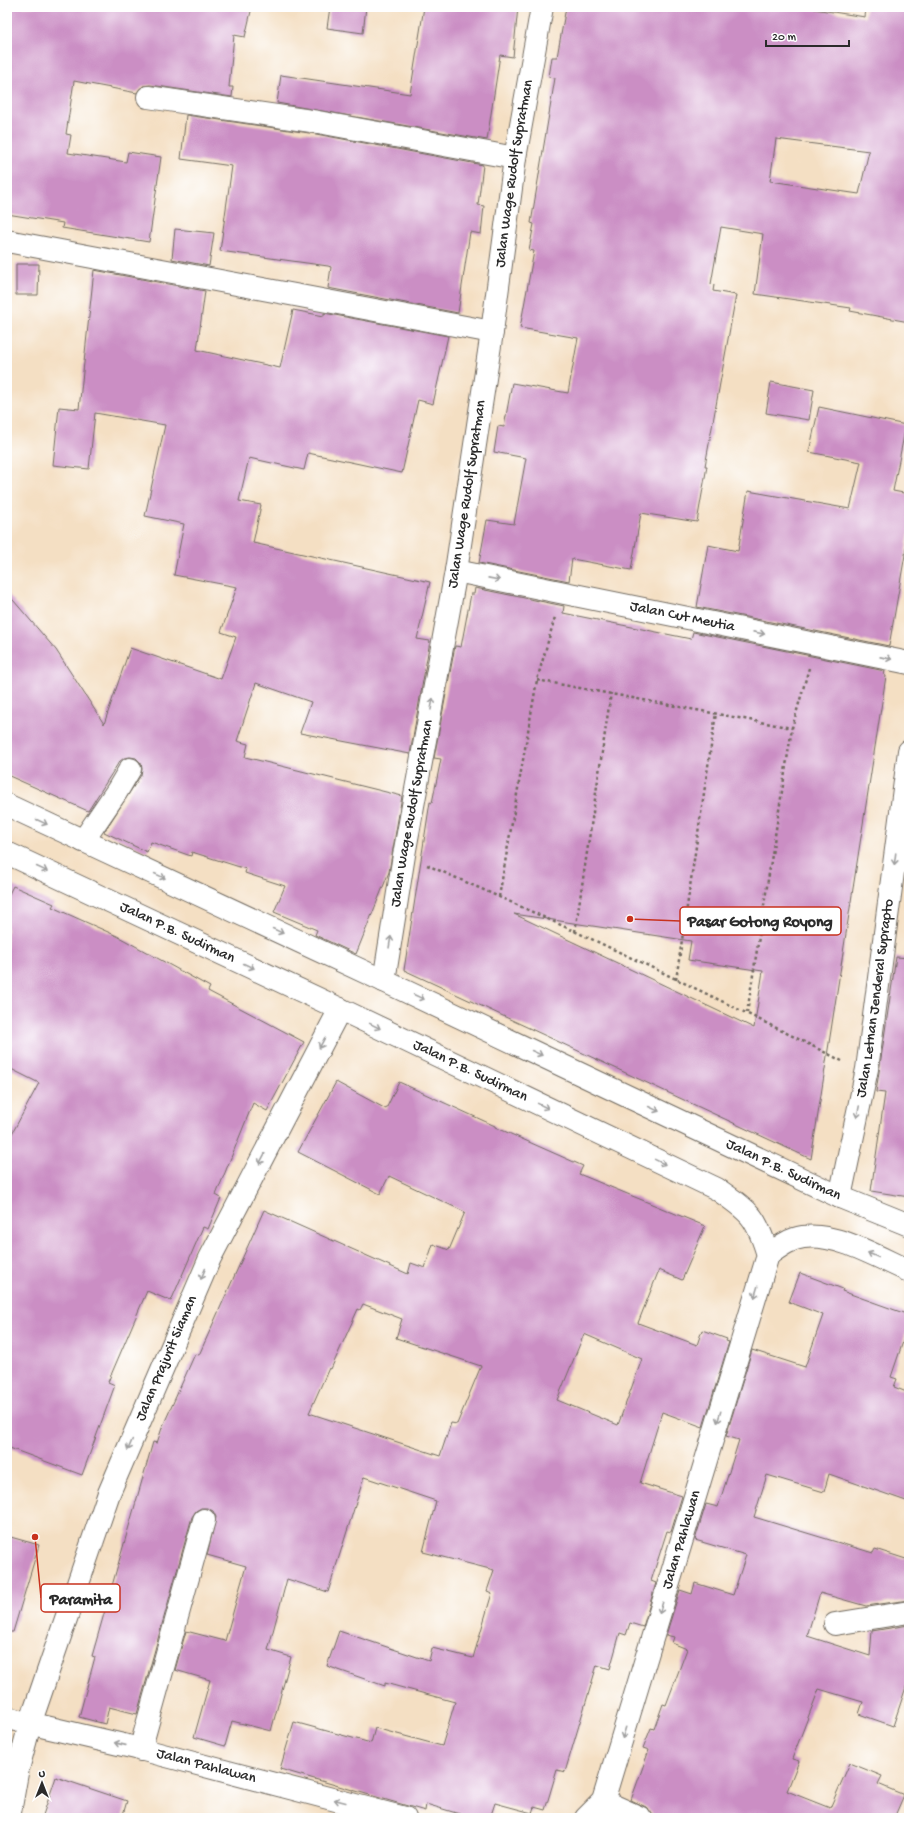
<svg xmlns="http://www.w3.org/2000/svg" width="916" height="1825" font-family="'Gochi Hand',sans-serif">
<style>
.building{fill:#cb8ec4;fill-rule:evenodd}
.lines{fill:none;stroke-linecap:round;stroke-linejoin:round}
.minor-casing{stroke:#716a60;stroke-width:24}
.tertiary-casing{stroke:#716a60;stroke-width:24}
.secondary-casing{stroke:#716a60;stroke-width:24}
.primary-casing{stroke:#716a60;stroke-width:24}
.path{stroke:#716a60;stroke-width:2.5;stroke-dasharray:3 3;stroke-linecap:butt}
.minor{stroke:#fff;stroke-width:22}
.tertiary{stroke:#fff;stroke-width:22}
.secondary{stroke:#fff;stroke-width:22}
.primary{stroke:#fff;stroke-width:22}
.oneway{stroke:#a0a0a0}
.labels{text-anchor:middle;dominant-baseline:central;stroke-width:3;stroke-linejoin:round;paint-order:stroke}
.street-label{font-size:15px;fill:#2b2b2b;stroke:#fff}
.leader{fill:none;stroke:#c8321e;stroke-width:1.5}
.callout-dot{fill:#c8321e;stroke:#fff;stroke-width:1.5}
.callout{fill:#fff;stroke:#c8321e;stroke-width:1.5}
.callout-label{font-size:16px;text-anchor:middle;font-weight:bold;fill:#2b2b2b}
</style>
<rect width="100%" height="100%" fill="#fff"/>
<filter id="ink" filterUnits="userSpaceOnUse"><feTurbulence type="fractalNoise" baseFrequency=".025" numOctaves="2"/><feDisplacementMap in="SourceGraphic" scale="8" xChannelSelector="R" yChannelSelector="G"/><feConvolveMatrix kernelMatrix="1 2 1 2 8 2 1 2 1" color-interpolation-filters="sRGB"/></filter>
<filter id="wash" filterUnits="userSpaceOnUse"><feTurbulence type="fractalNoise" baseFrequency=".012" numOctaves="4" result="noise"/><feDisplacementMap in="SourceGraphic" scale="16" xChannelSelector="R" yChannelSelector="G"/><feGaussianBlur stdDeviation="0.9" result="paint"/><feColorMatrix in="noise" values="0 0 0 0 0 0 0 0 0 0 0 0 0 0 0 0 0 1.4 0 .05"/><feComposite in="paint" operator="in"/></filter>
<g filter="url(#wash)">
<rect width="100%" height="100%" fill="#f4dfc3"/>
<g id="blocks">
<!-- building -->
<path class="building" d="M7,7H252L245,37L234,35L229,87H233L232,97L150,85L143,86L137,93L74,81L66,134L71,135L68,153L126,162L128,152L161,157L149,242L62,228L63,223L7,214Z
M330,7H366L363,33L327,28Z
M424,7H518L513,57L500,55L487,140L277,103L281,75L410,94Z
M566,7H814V9L865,17L866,7H909V322L850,311L851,308L755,294L763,234L721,227L711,284L714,285L713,291L736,295L705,466H707L697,522L641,513L631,570L572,559L569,581L479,563L487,520L514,524L526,458L494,452L498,426L504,427L512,383L568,393L578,338L520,328L534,251L529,250L534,224L531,223L555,78L549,77L552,57H557ZM776,139L869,151L859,194L770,181Z
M186,115L316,134L483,165L478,205L484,206L481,234L470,232L458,313L328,288L331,267L328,266L220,251L232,166L181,159Z
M175,229L214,233L209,266L172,259Z
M16,264H39L38,295H16Z
M94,270L205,291L197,350L280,368L293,310L324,316V313L448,336L433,404L418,400L402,473L308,453L304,470L249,458L239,501L261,505L253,543L430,582L417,639L430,641L410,754L300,733L311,702L256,683L237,741L248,744L245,757L402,796L389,872L356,954L315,935L317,930L274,912L285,886L245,873L246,869L192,852L191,856L151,842L147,852L104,832L141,775L142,769L141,763L136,758L130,757L124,758L119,762L88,811L7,775V593L56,650L104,724L130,648L221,679L236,637L221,632L237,587L174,575L184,524L145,516L165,425L95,413L89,469L53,465L59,407L79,409Z
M771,382L814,390L809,420L766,413Z
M819,407L906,425L893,491L909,494V532L889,646L697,607L708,545L738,551L748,491L850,509L861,462L809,452Z
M475,588L564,606L563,613L691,639L693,632L885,671L884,675L886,676L811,1159L404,970L430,802L432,803L441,759L434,758L455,646L461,647L471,594H474ZM514,914L691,941L688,960L763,971L754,1028Z
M13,886L54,904L52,907L117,936L210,987L208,991L304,1042L267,1111L253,1103L216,1195L221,1198L208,1229L203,1227L171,1301L147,1291L108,1382L115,1385L82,1475L7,1447V1143L39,1083L7,1067V898Z
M896,957L909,958V1197L871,1191L885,1093L876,1092Z
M336,1082L386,1109L399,1082L495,1126V1127L583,1166L579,1174L705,1226L682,1280L659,1270L638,1323L697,1345L702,1330L727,1339L726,1341L729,1342L703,1427L662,1412L640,1483L682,1496L671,1532L667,1531L651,1581L656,1583L643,1627L630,1623L626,1635L620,1633L610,1669L597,1665L565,1772L557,1770L545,1810L534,1807L532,1813L495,1803L490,1818H473L426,1804L425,1811L280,1769L294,1722L371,1743L375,1728L442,1746L455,1702L385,1683V1686L327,1666L339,1631L429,1661L432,1648L473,1658L492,1593L487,1591L494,1570L423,1552L436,1501L364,1477L328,1592L287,1579L268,1650L291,1657L271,1731L232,1721L225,1746L194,1737L210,1680L175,1670L186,1631L225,1641L246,1566L207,1555L216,1517L213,1511L207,1508H201L196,1511L192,1517L137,1714L109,1707L105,1724L79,1717L95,1657L92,1656L153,1442L157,1443L162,1428L195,1354L199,1355L264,1210L408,1274L411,1263L425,1268L433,1244L449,1250L465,1212L389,1176L380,1194L298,1152ZM363,1304L402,1319L396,1338L481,1366L457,1424L451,1423L440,1456L309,1413L329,1368L331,1369L358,1309L360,1310ZM584,1334L642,1359L618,1425L557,1400Z
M800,1273L843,1289L842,1291L909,1315V1324L891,1377L897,1379L894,1387L909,1393V1502L829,1474L824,1492L767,1475L754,1517L873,1553L875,1549L909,1560V1600L866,1606L820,1593L807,1636L870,1656L872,1631L909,1625V1678L893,1726L859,1714L863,1702L819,1689L792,1759L799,1761L787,1791L830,1808L850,1763L882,1776L878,1784L904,1795L894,1818H660L653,1815L646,1807L631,1800L649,1750L643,1748L651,1728L654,1729L663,1704L666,1705L687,1649L672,1643L674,1637L666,1635L680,1590L692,1594L695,1583L733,1595L746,1555L695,1540L706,1504L718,1507L739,1440L726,1436L752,1350L805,1367L823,1315L789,1302Z
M7,1536L39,1545L13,1632H7Z
M56,1777L127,1801L122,1818H42Z"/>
</g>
</g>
<g filter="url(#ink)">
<use href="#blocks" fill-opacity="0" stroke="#716a60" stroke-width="1"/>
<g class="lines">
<!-- minor casing -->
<g class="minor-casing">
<path id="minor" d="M148,97L318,122L515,158
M7,241L492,332
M83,841L117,791L130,769
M835,1624L909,1612
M141,1750L144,1736L204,1520
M603,1801L641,1818"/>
</g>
<!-- tertiary casing -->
<g class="tertiary-casing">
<g id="tertiary">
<path id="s1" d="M456,571L909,663"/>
<path id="s2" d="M384,981L404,855L456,571L492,332L515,158L542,7"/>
<path id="s3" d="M840,1197L867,1069L909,751"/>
<path id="s4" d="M9,1818L17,1773L30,1724L109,1493L210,1258L340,1009"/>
</g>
</g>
<!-- secondary casing -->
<g class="secondary-casing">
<g id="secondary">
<path id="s5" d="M7,1718L136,1748L405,1818"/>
<path id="s6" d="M586,1818L603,1801L768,1255"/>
</g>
</g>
<!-- primary casing -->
<g class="primary-casing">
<g id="primary">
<path id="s7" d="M7,805L384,981L840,1197L909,1225"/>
<path id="s8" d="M7,853L340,1009L717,1189C750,1212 756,1215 768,1255C778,1248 789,1239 803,1237C836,1232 879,1258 909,1271"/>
</g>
</g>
<!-- path -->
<path class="path" d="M537,680L792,728
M427,865C567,926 706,992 842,1061
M499,897L537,680L555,617
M575,932L611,693
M676,980L716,713
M747,1013L792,728L809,668"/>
<!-- minor -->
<use href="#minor" class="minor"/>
<!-- tertiary -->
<use href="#tertiary" class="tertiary"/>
<!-- secondary -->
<use href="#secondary" class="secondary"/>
<!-- primary -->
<use href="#primary" class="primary"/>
</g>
<!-- one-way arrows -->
<defs><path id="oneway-shaft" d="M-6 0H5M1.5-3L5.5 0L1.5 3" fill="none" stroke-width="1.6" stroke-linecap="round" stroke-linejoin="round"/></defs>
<g class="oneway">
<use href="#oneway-shaft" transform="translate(494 579) rotate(11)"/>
<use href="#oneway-shaft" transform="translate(759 633) rotate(11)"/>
<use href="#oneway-shaft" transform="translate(886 658) rotate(11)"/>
<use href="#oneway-shaft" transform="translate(432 704) rotate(-80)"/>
<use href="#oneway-shaft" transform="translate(42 822) rotate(25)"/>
<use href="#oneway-shaft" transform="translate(895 859) rotate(97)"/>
<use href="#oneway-shaft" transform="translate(42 869) rotate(25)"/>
<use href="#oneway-shaft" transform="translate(160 876) rotate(25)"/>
<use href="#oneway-shaft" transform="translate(278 931) rotate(25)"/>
<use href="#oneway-shaft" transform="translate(390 942) rotate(-81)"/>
<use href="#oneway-shaft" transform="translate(249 966) rotate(25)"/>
<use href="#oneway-shaft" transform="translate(419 997) rotate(25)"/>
<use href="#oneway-shaft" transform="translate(375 1026) rotate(26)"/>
<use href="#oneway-shaft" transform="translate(322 1043) rotate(118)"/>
<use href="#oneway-shaft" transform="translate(537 1053) rotate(25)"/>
<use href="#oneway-shaft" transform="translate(543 1106) rotate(26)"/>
<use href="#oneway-shaft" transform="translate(654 1109) rotate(25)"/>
<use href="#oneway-shaft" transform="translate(858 1112) rotate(102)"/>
<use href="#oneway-shaft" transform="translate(262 1159) rotate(118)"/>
<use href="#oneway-shaft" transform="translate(660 1162) rotate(26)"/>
<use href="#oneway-shaft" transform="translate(873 1255) rotate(-156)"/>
<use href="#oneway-shaft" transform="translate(203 1274) rotate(113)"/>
<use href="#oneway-shaft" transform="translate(756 1292) rotate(107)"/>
<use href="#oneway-shaft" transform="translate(719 1417) rotate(107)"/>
<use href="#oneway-shaft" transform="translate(130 1445) rotate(113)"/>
<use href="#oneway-shaft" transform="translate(661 1608) rotate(107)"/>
<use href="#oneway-shaft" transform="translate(624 1733) rotate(107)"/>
<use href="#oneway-shaft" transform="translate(120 1744) rotate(-167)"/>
<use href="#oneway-shaft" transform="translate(340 1801) rotate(-166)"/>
</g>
</g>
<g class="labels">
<!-- street labels -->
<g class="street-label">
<text stroke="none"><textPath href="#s2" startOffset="818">Jalan Wage Rudolf Supratman</textPath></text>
<text stroke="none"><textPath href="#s2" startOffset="494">Jalan Wage Rudolf Supratman</textPath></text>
<text stroke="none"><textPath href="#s1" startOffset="231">Jalan Cut Meutia</textPath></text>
<text stroke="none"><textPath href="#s2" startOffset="170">Jalan Wage Rudolf Supratman</textPath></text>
<text stroke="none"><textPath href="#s8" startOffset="188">Jalan P.B. Sudirman</textPath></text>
<text stroke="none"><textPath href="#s3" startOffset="202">Jalan Letnan Jenderal Suprapto</textPath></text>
<text stroke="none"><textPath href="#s8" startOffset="512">Jalan P.B. Sudirman</textPath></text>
<text stroke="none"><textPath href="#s7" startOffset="858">Jalan P.B. Sudirman</textPath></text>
<text stroke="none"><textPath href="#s4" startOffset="487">Jalan Prajurit Siaman</textPath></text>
<text stroke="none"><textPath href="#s6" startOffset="297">Jalan Pahlawan</textPath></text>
<text stroke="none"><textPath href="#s5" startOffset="205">Jalan Pahlawan</textPath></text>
</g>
</g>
<!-- callouts -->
<path class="leader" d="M630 919L680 921M35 1537L41 1598"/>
<g class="callout-dot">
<circle cx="630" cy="919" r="4"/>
<circle cx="35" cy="1537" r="4"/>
</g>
<g class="callout">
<rect x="680" y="907" width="161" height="28" rx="4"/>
<rect x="41" y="1584" width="79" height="28" rx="4"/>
</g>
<g class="callout-label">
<text x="760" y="926">Pasar Gotong Royong</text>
<text x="81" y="1604">Paramita</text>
</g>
<!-- margin -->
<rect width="916" height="1825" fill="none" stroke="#fff" stroke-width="24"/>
<!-- north arrow -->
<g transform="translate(42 1783)" stroke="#ffffff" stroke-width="3" paint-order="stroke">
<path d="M0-3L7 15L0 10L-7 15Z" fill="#2b2b2b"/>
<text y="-6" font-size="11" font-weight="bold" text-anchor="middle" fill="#2b2b2b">U</text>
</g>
<!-- scale -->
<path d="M766 40v6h83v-6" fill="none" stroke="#2b2b2b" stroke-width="2"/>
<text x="772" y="40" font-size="12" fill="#2b2b2b" stroke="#ffffff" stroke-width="3" paint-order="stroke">20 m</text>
</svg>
